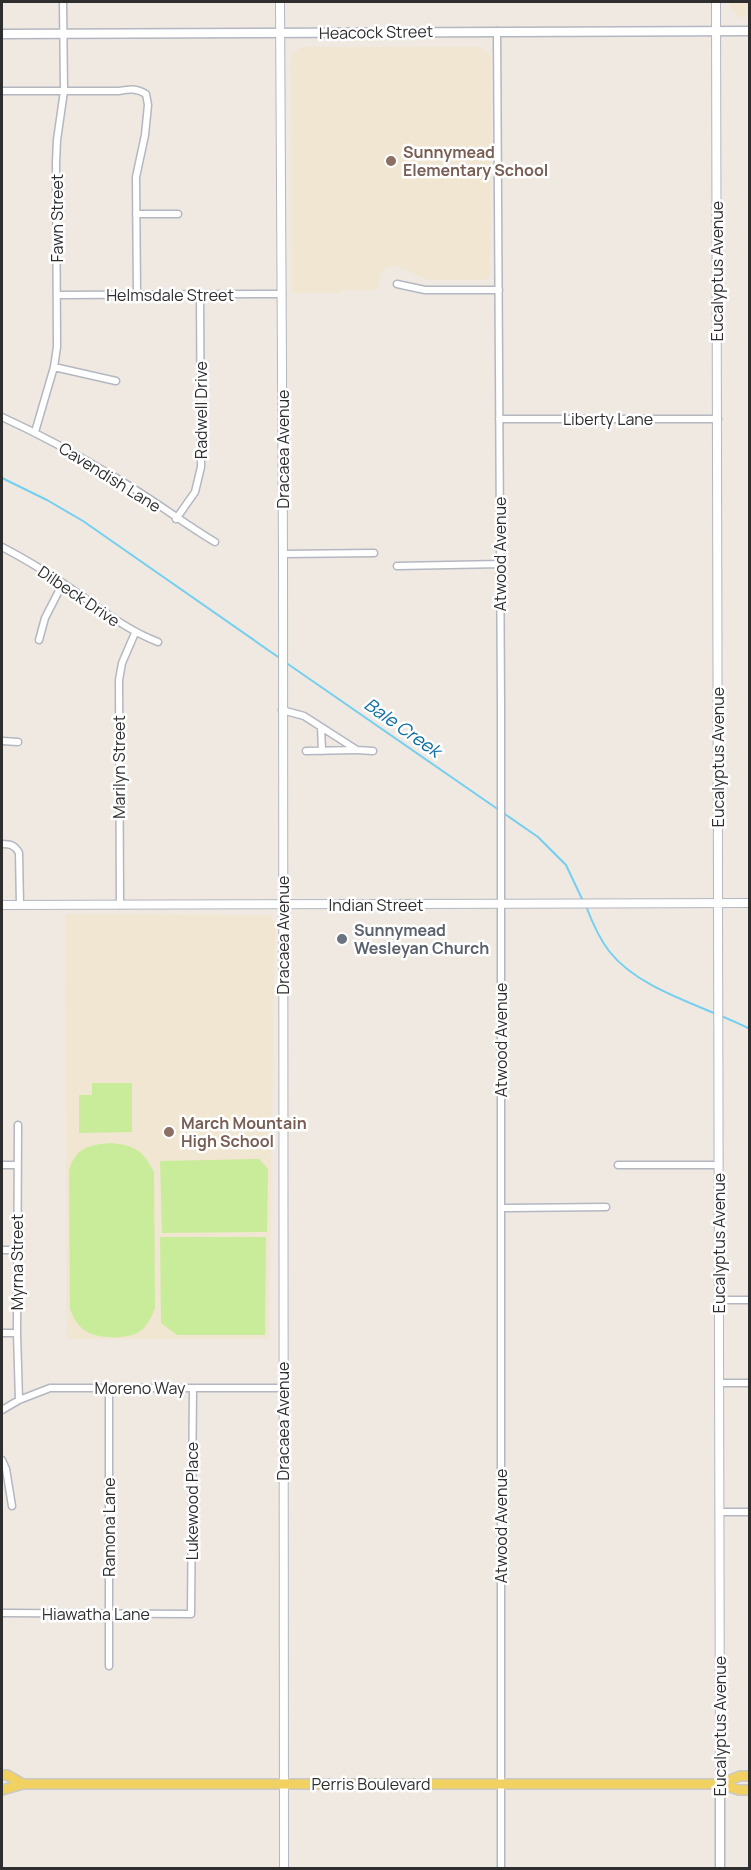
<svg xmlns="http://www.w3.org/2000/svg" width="751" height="1870" font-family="Manrope,sans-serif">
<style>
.education{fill:#f0e6d1}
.pitch{fill:#c9ec9a}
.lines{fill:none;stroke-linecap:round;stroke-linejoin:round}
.stream{stroke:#75cff0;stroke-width:2}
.minor-casing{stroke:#b4b7c1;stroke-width:9}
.tertiary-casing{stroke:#b4b7c1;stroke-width:10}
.secondary-casing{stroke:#b4b7c1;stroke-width:11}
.primary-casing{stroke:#c9c9c9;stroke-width:12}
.minor{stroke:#fff;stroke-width:6}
.tertiary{stroke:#fff;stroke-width:8}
.secondary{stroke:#fff;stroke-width:8}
.primary{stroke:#f2d163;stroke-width:9}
.education-dot{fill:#8d6e63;stroke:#fff;stroke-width:2}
.worship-dot{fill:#6b7280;stroke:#fff;stroke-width:2}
.labels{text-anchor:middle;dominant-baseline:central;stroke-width:5;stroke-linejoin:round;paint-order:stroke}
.street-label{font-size:16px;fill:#2e2e2e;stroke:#fff}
.education-label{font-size:16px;font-weight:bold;fill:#785e54;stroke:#fff;text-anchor:start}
.worship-label{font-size:16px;font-weight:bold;fill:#5b616d;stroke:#fff;text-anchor:start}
.water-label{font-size:18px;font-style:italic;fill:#0d6fa3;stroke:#fff}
</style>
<rect width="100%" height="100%" fill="#efe9e1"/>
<!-- education -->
<path class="education" d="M730,2H749V17H739L730,7Z
M301,47H481L491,56L490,275L485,280H429L394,265L385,268L381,273L378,290H342L341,293H292L291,56Z
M65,914L271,915L275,924L269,1339H67Z"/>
<!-- pitch -->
<path class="pitch" d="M92,1083H132V1132L79,1133V1095H92Z
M110,1143C134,1145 143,1150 154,1172L155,1308C152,1316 147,1327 139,1332C126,1340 94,1339 83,1329C76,1324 73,1316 70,1309L69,1171C75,1148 88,1145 110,1143Z
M259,1159L268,1169L267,1232L162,1233L160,1161Z
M160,1237H266L265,1335H177L161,1323Z"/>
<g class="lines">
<!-- stream -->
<path class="stream" d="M2,478L47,500L83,521L281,659
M285,662L538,837L566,865L583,901
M586,906C592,922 599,938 609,951C640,991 705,1006 750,1029"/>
<!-- minor casing -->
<g class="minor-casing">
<path id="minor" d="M497,31L501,703V1868
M2,91H119C130,89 136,88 146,94L148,105L145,135L136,177L137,295
M136,214H178
M397,284L425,290H499
M57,295L282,294
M54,367L116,381
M2,417C39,434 76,454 111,475C147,495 180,521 215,542
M499,419H718
M35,432L54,367L57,347L56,163L57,140L64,91L63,2
M176,519L195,492L201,467L200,295
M2,547C31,562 59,580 86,599C110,616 130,631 158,642
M283,554L374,553
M397,566L501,564
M39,640L45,618L63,583
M282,710L304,716L357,750L373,751
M321,727L322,751
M2,741L18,742
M306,751L356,750
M2,844C10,844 15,845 19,853L20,905
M120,905L119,680L122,663L135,633
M18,1125L17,1333L19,1400
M2,1165H17
M618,1165H718
M501,1208L606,1207
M2,1250H17
M719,1300H750
M2,1333H17
M719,1383H750
M109,1388V1666
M2,1410L19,1400L50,1388H283
M2,1460L6,1469L12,1506
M719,1512H750
M2,1613L191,1614L193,1388"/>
</g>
<!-- tertiary casing -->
<g class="tertiary-casing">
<path id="tertiary" d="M280,2L283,554L284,1868
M716,2L720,1784
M2,905L750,903"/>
</g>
<!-- secondary casing -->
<g class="secondary-casing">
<path id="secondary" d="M2,34L750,31
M720,1784V1868"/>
</g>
<!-- primary casing -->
<g class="primary-casing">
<path id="primary" d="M2,1775H7L23,1784
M720,1784L740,1776H750
M2,1790L23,1784H720L739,1790H750"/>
</g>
<!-- minor -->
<use href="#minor" class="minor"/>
<!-- tertiary -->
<use href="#tertiary" class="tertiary"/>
<!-- secondary -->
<use href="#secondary" class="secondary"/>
<!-- primary -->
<use href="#primary" class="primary"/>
</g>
<!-- markers -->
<g class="education-dot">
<circle cx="391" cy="161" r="6"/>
<circle cx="169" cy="1132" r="6"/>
</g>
<circle class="worship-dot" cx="342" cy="939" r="6"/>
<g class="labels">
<!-- street labels -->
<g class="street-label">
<text transform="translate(376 32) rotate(-1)">Heacock Street</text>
<text transform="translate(57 218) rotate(-90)">Fawn Street</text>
<text transform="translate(717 271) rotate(-90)">Eucalyptus Avenue</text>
<text x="170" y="295">Helmsdale Street</text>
<text transform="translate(201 410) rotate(-90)">Radwell Drive</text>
<text x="608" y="419">Liberty Lane</text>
<text transform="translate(283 449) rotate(-90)">Dracaea Avenue</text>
<text transform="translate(110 477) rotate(32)">Cavendish Lane</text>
<text transform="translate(500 554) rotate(-90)">Atwood Avenue</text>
<text transform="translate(79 596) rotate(34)">Dilbeck Drive</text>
<text transform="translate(718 757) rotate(-90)">Eucalyptus Avenue</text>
<text transform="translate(119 767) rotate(-90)">Marilyn Street</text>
<text x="376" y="905">Indian Street</text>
<text transform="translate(283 935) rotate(-90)">Dracaea Avenue</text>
<text transform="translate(501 1040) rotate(-90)">Atwood Avenue</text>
<text transform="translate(719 1243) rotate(-90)">Eucalyptus Avenue</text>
<text transform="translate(17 1262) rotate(-90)">Myrna Street</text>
<text x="140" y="1388">Moreno Way</text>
<text transform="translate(283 1421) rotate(-90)">Dracaea Avenue</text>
<text transform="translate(192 1501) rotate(-90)">Lukewood Place</text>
<text transform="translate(501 1526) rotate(-90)">Atwood Avenue</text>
<text transform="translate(109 1527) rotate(-90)">Ramona Lane</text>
<text x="96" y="1614">Hiawatha Lane</text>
<text transform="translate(720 1726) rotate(-90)">Eucalyptus Avenue</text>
<text x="371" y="1784">Perris Boulevard</text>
</g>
<!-- education labels -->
<g class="education-label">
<text x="403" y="152">Sunnymead<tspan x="403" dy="18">Elementary School</tspan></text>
<text x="181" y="1123">March Mountain<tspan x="181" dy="18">High School</tspan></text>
</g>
<!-- worship labels -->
<g class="worship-label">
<text x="354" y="930">Sunnymead<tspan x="354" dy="18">Wesleyan Church</tspan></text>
</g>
<!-- water labels -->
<g class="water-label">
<text transform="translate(403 727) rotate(35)">Bale Creek</text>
</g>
</g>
<!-- border -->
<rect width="751" height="1870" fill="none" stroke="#2e2e2e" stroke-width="6"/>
</svg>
